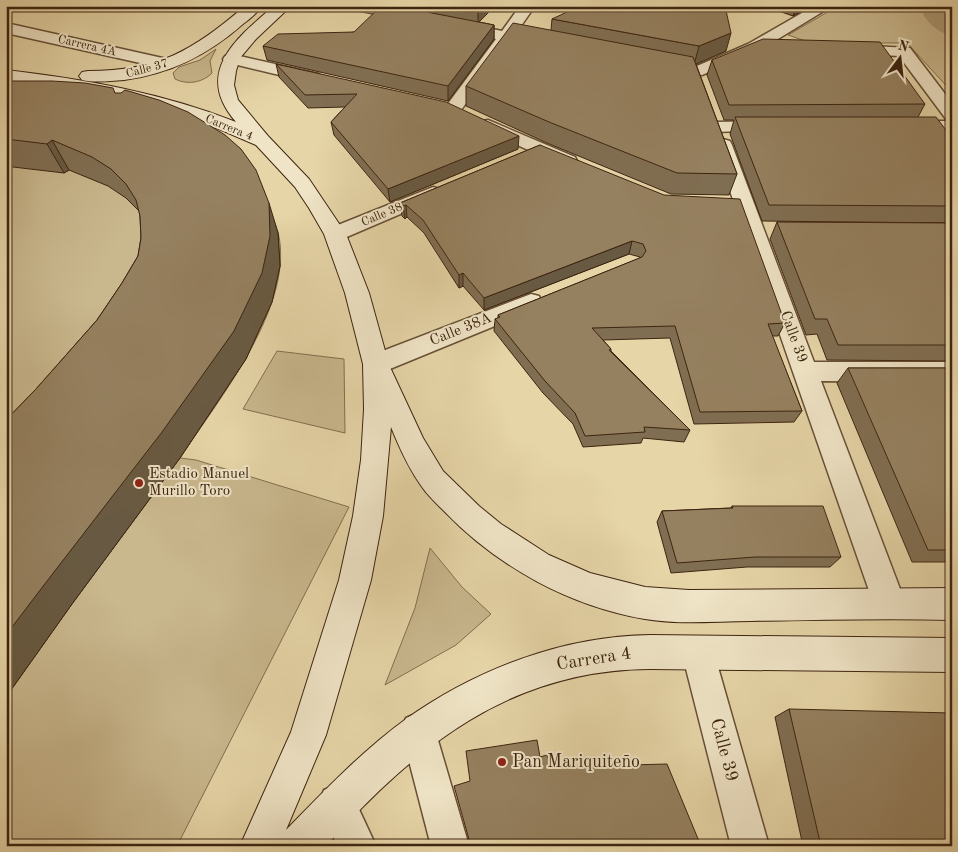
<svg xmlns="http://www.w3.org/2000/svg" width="958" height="852" font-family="'Old Standard TT',serif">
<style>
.green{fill:#c9b78d;stroke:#836e4e}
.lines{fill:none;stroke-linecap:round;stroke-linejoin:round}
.canal{fill:#ad9974;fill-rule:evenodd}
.minor-casing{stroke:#675036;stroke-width:3}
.secondary-casing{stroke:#3d2410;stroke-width:2}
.minor{fill:#efe4c6;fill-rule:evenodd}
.secondary{fill:#efe4c6;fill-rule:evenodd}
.wall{fill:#806e52;stroke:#3d2410}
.shaded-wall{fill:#685a42;stroke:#3d2410}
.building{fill:#95805f;stroke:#3d2410}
.poi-dot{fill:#8f2418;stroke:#efe4c6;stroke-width:2}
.labels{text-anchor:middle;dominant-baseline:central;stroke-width:4;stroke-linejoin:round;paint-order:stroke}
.far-street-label{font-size:12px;fill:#3d2410;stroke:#efe4c6}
.street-label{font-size:15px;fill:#3d2410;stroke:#efe4c6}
.poi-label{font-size:15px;fill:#3d2410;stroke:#efe4c6;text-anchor:start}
.near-street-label{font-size:18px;fill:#3d2410;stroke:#efe4c6}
.near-poi-label{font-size:18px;fill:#3d2410;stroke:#efe4c6;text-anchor:start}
</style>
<rect width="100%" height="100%" fill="#e6d5a7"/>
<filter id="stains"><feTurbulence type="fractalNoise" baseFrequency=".004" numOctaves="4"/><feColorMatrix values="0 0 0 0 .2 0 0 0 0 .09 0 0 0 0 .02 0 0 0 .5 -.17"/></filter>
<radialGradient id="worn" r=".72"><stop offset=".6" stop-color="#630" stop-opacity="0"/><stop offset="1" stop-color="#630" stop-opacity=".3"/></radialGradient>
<!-- green -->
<path class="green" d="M838,6H952V92L907,43H811L788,35Z
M216,49L210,61L212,73C202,83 187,85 175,79L173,73L179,67L200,60Z
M6,112L265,200C269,210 275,221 278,232C296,305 218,400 180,458L196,460L349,507L177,846H6Z
M277,351L344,359L345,433L243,409Z
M430,548L462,587L491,614L456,645L385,685L415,608Z"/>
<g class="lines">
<!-- canal -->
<path class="canal" d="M920,6H940L942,11L952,19V36C938,33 923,20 920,6Z"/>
<!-- minor casing -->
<g class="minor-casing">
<path id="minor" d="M350,6H380L416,14L418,17L416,20L411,21L352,9Z
M520,6H535L516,33L544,39L546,42L544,45L538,47L510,41L459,113L453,114L447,113L444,109L496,39L454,30L451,27L454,24L459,22L502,31Z
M814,6H832L760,50L702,75H690L688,72L690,69L748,44Z
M6,23L167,59L173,61L175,64L173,67L167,69L6,33Z
M852,45L910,48L952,103V120L946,119L899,56L846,53L844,50L846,47Z
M231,54L319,74L321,78L319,82L313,83L225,62L223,59L225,56Z
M488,120L575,157L577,161L575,165L568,167L561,165L482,129L479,125L482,121Z
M768,121L774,122L777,126L774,130L716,132L710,131L707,127L710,123L716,122Z
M907,121H952V131L901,130L898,126L901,122Z
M723,139L730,141L732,145L814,362H952V382L821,381L905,602L900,613L889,617L878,613L873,602L714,145L716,141Z
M433,187L440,189L443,193L440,197L342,239L335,241L328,239L325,234L328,229Z
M531,294L539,296L542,302L539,308L385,371L376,373L367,371L364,364L367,357Z
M698,637L710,641L714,653L769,846H731L682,653L686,641Z
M418,713L430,718L435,730L469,846H431L401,730L406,718Z
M337,785L350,790L376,846H337L319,803L324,790Z"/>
</g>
<!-- secondary casing -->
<g class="secondary-casing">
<path id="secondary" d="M245,6H262C257,13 250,19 243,24C208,55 170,74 124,80C110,81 95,83 82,80L79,76L82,72L88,71C159,71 192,51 245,6Z
M274,6H291L256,39L240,58L236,71L234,85L238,100L268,136L309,179L346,234L369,293L389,365L423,438L443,471L479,506L501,524L549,555L590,573L645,587L689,590L952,588V620C885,618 818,620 751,621C716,621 680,625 645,619C570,606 498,567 445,512C437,504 428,496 422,487C409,469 399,447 391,427L383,516L371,580L326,735L286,830C324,791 362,751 406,719C477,669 563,636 650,635L952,638V672L650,669C510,670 416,746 326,846H240L291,732L339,580L353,516L361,460L364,409L363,364L345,293L324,234L309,208L295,187L256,145L219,129L146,104L65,87L6,80V70C84,79 163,93 236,122C193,73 236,38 274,6Z"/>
</g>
<!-- minor -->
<use href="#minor" class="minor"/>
<!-- secondary -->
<use href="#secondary" class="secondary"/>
</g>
<!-- wall -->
<path class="wall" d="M415,6H495L479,22L494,25V39L448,101L267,60L263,46L354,32L416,10Z
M764,6H810L793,16Z
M552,19L726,51L696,64L737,174L729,195L671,194L547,143L466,106V86L551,30Z
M712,60L925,104L918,117L952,138V223L762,221L730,134L734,120H724L707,75Z
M276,64L518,149L390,202L334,135L331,122L345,107L308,108L279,77Z
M6,82L115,93L278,233L280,266L272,302L246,359L180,458L72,604L6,697V420L36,389L97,320L122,283L138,256L141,238L140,216L139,211L126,198L108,186L69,170L64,173L13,167L6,168Z
M540,145L785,323L778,336H772L802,411L794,422L694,424L670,338L603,340L611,349V351L690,430L684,442L643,438L641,443L583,447L573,424L543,393L494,331L495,319L498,318V315L640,258V257L629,254L484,310L463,286L459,288L424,233L407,217L405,219L402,216L400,203Z
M777,222L952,223V361L827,360L817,334L806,335L770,239Z
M848,368H952V562H912L837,383Z
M732,506L841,557L830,567H747L671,573L657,522L662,511L731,508Z
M789,709L952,846H803L775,717Z"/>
<!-- shaded-wall -->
<path class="shaded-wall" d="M481,6H495L478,23V9Z
M797,6H810L793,16Z
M494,25V39L448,101V86Z
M731,33L726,51L694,65L699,46Z
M519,136L518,149L390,202L388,189Z
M52,140L69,170L64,173L47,144Z
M269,203L278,233L280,266L272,302L246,359L180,458L72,604L6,697V635Z
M406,205L407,217L405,219L403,206Z
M632,241L629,254L484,310V298Z
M463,273V286L459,288V275Z"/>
<!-- building -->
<path class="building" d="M381,6H396L494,25L448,86L263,46L278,34L354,32Z
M466,6H481L478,9Z
M580,6H725L731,33L699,46L552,19Z
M513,23L693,57L737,174L677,173L549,122L466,86Z
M763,39L880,42L925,104L729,105L712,60Z
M276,64L446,102L519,136L388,189L331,122L357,94L305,95Z
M10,81H52L85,83L113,88L115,93H121L125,90L159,100L188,112L225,135L241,149L256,170L269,203L270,236L262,273L234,331L162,432L44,585L6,635V420L36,389L97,320L122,283L138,256L141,238L140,216L136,200L126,184L111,169L92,157L52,140L47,144L6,139V82Z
M735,117H936L952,138V206L769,205Z
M540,145L664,195L740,199L785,323L768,324L802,411L700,412L675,326L592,328L611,349L609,350L690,430L644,427L645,432L585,436L575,413L545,381L495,319L500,317L498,315L642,257L646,251L643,244L632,241L484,298L463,273L459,275L423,220L406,205L403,206L400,203Z
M777,222L952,223V345H838L827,319H815Z
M848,368H952V550H928Z
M732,506H823L841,557H755L677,563L662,511L733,508Z
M789,709L952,713V846H821Z
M537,740L540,757L547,755L551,767L667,764L701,846H468L470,843L454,786L470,781L466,751Z"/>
<!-- markers -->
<g class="poi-dot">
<circle cx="139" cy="483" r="5"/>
<circle cx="502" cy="762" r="5"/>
</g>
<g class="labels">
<!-- far-street labels -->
<g class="far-street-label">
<text transform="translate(87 46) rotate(13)">Carrera 4A</text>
<text transform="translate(147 69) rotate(-15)">Calle 37</text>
<text transform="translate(229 128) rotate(22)">Carrera 4</text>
<text transform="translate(382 215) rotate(-23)">Calle 38</text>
</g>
<!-- street labels -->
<g class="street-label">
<text transform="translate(461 330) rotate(-22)">Calle 38A</text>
<text transform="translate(793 337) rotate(70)">Calle 39</text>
</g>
<!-- poi labels -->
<g class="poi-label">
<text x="149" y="474">Estadio Manuel<tspan x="149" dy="17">Murillo Toro</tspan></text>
</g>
<!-- near-street labels -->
<g class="near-street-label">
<text transform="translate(594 659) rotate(-9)">Carrera 4</text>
<text transform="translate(724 750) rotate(75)">Calle 39</text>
</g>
<!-- near-poi labels -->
<g class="near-poi-label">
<text x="512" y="762">Pan Mariquiteño</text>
</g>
</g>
<!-- margin -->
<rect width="958" height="852" fill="none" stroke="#e6d5a7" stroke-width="25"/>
<rect x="8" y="8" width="943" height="837" fill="none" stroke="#3d2410" stroke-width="2.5"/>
<rect x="12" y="12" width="933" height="827" fill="none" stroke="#3d2410"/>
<!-- north arrow -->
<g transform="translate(900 58) rotate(15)" stroke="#efe4c6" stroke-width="4" paint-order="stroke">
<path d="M0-4L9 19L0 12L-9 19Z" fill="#3d2410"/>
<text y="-8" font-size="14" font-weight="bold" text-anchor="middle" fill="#3d2410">N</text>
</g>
<rect width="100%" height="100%" filter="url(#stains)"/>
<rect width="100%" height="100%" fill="url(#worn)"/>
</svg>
